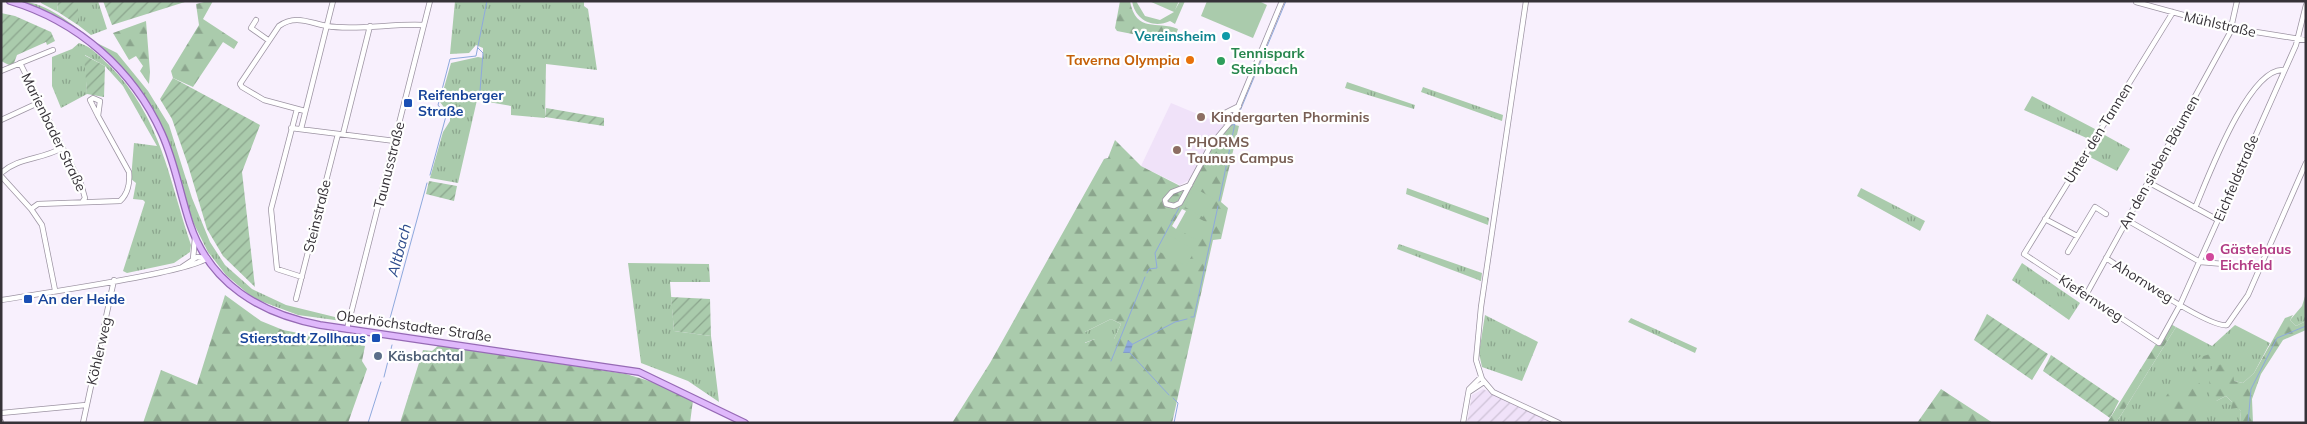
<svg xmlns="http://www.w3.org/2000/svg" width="2307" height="424" font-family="Mulish,sans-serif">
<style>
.built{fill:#f0e2f9}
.industrial{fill:url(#industrial-furrows)}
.grass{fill:url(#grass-tufts)}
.forest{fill:url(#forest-firs);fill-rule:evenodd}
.garden{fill:url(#garden-furrows)}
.pitch{fill:#aacbac}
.water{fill:url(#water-rules)}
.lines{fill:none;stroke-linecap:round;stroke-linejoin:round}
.stream{stroke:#8ea9dd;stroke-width:1}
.minor-casing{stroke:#9d94a3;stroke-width:6}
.major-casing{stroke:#966ab5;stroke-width:8}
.minor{stroke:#fff;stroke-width:4.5}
.major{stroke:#dfb8fb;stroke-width:5.5}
.culture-dot{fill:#0f9aa8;stroke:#fff;stroke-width:2}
.food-dot{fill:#e8710a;stroke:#fff;stroke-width:2}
.leisure-dot{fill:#2e9e5b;stroke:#fff;stroke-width:2}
.transit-dot{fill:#1a4fb4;stroke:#fff;stroke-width:2}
.education-dot{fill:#8d6e63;stroke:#fff;stroke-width:2}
.hotel-dot{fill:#d1479c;stroke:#fff;stroke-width:2}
.service-dot{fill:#5c6f8a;stroke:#fff;stroke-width:2}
.labels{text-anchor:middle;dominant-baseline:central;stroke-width:4.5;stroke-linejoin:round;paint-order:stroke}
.street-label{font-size:14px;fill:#363238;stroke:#fff}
.culture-label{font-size:14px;font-weight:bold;fill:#0d838f;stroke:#fff;text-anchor:end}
.leisure-label{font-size:14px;font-weight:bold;fill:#27864d;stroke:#fff;text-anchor:start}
.food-label{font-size:14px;font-weight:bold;fill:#c56008;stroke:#fff;text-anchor:end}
.transit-label{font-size:14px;font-weight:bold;fill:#164399;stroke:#fff;text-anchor:start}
.education-label{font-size:14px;font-weight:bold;fill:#785e54;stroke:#fff;text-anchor:start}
.hotel-label{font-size:14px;font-weight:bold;fill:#b23c85;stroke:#fff;text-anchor:start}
.service-label{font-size:14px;font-weight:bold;fill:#4e5e75;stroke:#fff;text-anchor:start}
.water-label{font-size:15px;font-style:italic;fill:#2e4c8c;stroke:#fff}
</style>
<defs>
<pattern id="industrial-furrows" width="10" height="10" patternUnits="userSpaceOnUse" patternTransform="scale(1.25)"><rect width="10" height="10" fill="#f0e2f9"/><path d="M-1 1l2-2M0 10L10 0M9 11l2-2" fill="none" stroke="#cec2d6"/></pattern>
<pattern id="grass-tufts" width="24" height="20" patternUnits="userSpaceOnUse" patternTransform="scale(1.25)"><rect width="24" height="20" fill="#aacbac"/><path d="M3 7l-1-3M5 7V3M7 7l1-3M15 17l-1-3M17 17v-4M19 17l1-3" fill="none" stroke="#8ba58d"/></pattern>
<pattern id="forest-firs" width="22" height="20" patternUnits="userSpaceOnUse" patternTransform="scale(1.25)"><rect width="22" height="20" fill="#aacbac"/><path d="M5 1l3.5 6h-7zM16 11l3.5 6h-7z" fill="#8ba58d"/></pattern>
<pattern id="garden-furrows" width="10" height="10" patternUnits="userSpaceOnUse" patternTransform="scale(1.25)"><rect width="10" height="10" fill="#aacbac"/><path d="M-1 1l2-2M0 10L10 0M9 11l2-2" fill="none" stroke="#8ba58d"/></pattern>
<pattern id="water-rules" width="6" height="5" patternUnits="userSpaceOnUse" patternTransform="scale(1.25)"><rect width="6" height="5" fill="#8ea9dd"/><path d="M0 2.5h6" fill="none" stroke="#758ab4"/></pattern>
</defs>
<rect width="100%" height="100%" fill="#f8f0fd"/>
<!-- built -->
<path class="built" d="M1171,103L1224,125L1209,144L1189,180L1180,185L1141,166Z"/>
<!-- industrial -->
<path class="industrial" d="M1483,389L1558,423H1467L1472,395Z"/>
<!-- grass -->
<path class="grass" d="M17,1C44,1 67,21 87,35L64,22Z
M41,1H57L58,12L41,3Z
M78,1H98L107,29L91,35L78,25Z
M455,1H584V6L588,9L597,70L546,64L545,118L511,115V106L477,100L458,183L430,178L443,132L450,121V115L440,102L451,63L478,57L483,58V48L476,45L469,53L450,54Z
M79,43C92,47 99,56 109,65C161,116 169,180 191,245L190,252L174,263L127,273L123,271L145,202L143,200L133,199L136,183L131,179L134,143L157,146L123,86L105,66L85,55L87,94L61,108L52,86V57L72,49Z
M97,43L117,53L148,91L169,125L192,198L210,242L225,265L252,289L286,305L343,319L342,321L298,315L253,298L226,275L208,252L193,222L170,147L156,114L137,86Z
M1347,82L1415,105L1414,109L1345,88Z
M1423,87L1503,115L1502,121L1421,92Z
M2032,96L2095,129L2091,140L2024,110Z
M2101,133L2130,149L2117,171L2088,156Z
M1407,188L1489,218L1488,225L1406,194Z
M1861,188L1925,221L1920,231L1857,196Z
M1399,244L1482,273L1481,281L1397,249Z
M628,263L709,264L710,282H670L674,331L711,336L719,402L688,381L641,363Z
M2022,263L2080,303L2069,320L2012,280Z
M2306,293V321L2296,326L2290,320L2302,306Z
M1485,315L1538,342L1522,381L1482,367L1479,353Z
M1631,318L1697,348L1695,353L1628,322Z
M1111,319L1121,324L1114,339H1095L1084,343L1085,332Z
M2235,325L2270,343L2254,373L2243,383L2234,381L2216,401L2226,396L2241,411L2240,423H2116L2176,327L2212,346Z"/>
<!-- forest -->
<path class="forest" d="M208,1H213L203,19L238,42L234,49L223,42L193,87L173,78L171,71L199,25L196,4Z
M1120,1H1130C1136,34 1157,20 1178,29L1173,42L1117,31L1115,28Z
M146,21L150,72L149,84L140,71L143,66L136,56L129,60L113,33Z
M1228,123L1239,126L1221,202L1228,208L1221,239L1213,240L1172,423H952L990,363L1104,159L1108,158L1115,140L1141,166L1188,190L1215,141ZM1182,209L1186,211L1176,229L1172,226ZM1111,319L1121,324L1114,339H1095L1085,343V332Z
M225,295L261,321L283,330L365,346L362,361L367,369L348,423H143L161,370L197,385Z
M2293,315L2290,320L2296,326L2306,321V330L2283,340L2261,374L2252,399L2253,423H2240L2241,411L2237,408L2231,409L2232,402L2226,396L2216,401L2210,400L2209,372L2216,365L2225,364L2233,371L2234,381L2243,383L2254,373L2285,318Z
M2169,323L2176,327L2116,423H2107Z
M439,345L626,374L659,384L693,400L690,423H400L423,350L432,351Z
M2210,354L2211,362L2202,382L2195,385L2196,394L2203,401L2195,423H2155C2158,410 2164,397 2173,387L2184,390C2189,385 2193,366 2197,358Z
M1941,389L1993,423H1917Z"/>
<!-- garden -->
<path class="garden" d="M57,1H78V25L58,12Z
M103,1H188L112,25Z
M1,13L15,16L51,32L55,41L47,45L46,42L17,55L14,63L9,65L1,61Z
M84,55L105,66L104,97L87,94Z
M173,78L260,125L242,172L255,287L223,256L207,229L188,165L172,119L160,99Z
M546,108L604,118V126L545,117Z
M429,181L457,186L454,201L426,194Z
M671,297L710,299L711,336L674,331Z
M1987,314L2048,354L2032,380L1974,340Z
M2051,355L2119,401L2110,418L2043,371Z"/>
<!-- pitch -->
<path class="pitch" d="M1132,1H1136L1145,16L1160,20L1174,12L1149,1H1179L1175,10L1180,1H1185L1175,24L1170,21C1153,29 1135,20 1132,1Z
M1207,1H1259L1267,5L1253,38L1201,16Z
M1213,152L1223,156L1217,168L1207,164Z
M1194,188L1213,198L1203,217L1185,207Z
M1188,213L1206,222L1197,240L1179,230Z
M1169,235L1195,250L1186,266L1160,252Z"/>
<!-- water -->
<path class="water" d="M1128,340L1133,344L1130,353H1123Z"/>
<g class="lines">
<!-- stream -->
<path class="stream" d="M478,48L483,53L480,91
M1230,126L1235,124
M430,175L446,116L438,105L450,59L476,56L487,1
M1219,201L1235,123L1286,1
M1147,273L1149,269L1157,268L1155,253L1179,208
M1191,317H1194L1218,206
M389,322L427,183
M1133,344L1175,322L1187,319
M1130,353L1169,395
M1111,361L1145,277
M384,377L392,345
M1173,398L1178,403L1174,423
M368,423L381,382
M2248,423L2251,389L2277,338L2306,326"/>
<!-- minor casing -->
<g class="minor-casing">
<path id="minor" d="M1526,1L1481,307L1476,360L1482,379L1493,392L1559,423
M2136,2L2231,28L2306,40
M2173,12L2024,254L2159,343L2180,305L2296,45L2306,5
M256,20L251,28L268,40
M2231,28L2237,1
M20,63L81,184L85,198L83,201
M1,71L53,50
M297,109L271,209L277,269L302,277
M305,111L264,100L242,87L240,84L279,26C295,14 310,23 327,26C354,31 395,23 424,25
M1,120L38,103
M1227,123L1222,120L1223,114L1239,106
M291,128L395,141
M301,129L333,1
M343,134L370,26
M1,173C19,157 41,160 62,148
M1,176L31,209L42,225L55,290
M2148,182L2218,220
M1190,185L1172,192L1165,200L1166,204L1174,206L1180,203L1211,145L1233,119L1282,1
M2195,208C2207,180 2249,66 2284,70
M31,209L38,204L120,201C128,194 130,182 129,172L98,116L100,101L93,98L90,100L98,116
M2045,219L2077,236
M2127,220L2200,262L2260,267
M2068,252L2095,207L2106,214
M2106,258C2124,270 2210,329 2227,325L2248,295L2306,163
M193,259L195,238
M182,267L197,257L207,258
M2086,295L2232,29
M296,299L338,134
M1,300C32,295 192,272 207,258
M347,329L430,1
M1469,392L1484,382
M1,413L86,405
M1,422V423
M83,423L114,280
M1463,423L1469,389L1481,377"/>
</g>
<!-- major casing -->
<g class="major-casing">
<path id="major" d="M10,1C77,21 133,69 162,134C175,163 180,194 190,224C210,284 261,314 320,325L639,372L745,423"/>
</g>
<!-- minor -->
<use href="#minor" class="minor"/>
<!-- major -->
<use href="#major" class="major"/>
</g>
<!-- markers -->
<circle class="culture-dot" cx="1226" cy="36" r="5"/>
<circle class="food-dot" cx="1190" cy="60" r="5"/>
<circle class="leisure-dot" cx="1221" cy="61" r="5"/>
<g class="transit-dot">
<rect x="403" y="98" width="10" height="10" rx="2.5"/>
<rect x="23" y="294" width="10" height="10" rx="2.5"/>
<rect x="371" y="333" width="10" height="10" rx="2.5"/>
</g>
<g class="education-dot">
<circle cx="1201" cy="117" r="5"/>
<circle cx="1177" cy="150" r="5"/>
</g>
<circle class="hotel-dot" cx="2210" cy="257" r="5"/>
<circle class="service-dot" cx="378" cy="356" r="5"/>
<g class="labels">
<!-- street labels -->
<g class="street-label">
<text transform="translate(2220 24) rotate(13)">Mühlstraße</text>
<text transform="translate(54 132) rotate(64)">Marienbader Straße</text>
<text transform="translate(2098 133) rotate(-58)">Unter den Tannen</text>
<text transform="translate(2159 162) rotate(-61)">An den sieben Bäumen</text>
<text transform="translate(389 165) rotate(-76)">Taunusstraße</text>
<text transform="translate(2236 178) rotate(-67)">Eichfeldstraße</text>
<text transform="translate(317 216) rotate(-76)">Steinstraße</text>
<text transform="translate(2143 281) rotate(32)">Ahornweg</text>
<text transform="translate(2091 298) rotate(33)">Kiefernweg</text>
<text transform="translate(414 326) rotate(8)">Oberhöchstadter Straße</text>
<text transform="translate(99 351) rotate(-77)">Köhlerweg</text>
</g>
<!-- culture labels -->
<g class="culture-label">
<text x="1216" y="36">Vereinsheim</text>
</g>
<!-- leisure labels -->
<g class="leisure-label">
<text x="1231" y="53">Tennispark<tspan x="1231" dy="16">Steinbach</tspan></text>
</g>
<!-- food labels -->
<g class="food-label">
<text x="1180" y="60">Taverna Olympia</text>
</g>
<!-- transit labels -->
<g class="transit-label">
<text x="418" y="95">Reifenberger<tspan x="418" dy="16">Straße</tspan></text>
<text x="38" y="299">An der Heide</text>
<text x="366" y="338" text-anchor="end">Stierstadt Zollhaus</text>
</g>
<!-- education labels -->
<g class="education-label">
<text x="1211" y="117">Kindergarten Phorminis</text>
<text x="1187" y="142">PHORMS<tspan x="1187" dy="16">Taunus Campus</tspan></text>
</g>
<!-- hotel labels -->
<g class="hotel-label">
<text x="2220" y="249">Gästehaus<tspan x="2220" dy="16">Eichfeld</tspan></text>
</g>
<!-- service labels -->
<g class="service-label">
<text x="388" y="356">Käsbachtal</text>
</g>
<!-- water labels -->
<g class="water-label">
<text transform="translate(399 250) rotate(-75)">Altbach</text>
</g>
</g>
<!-- border -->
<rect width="2307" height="424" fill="none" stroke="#363238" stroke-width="5"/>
</svg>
